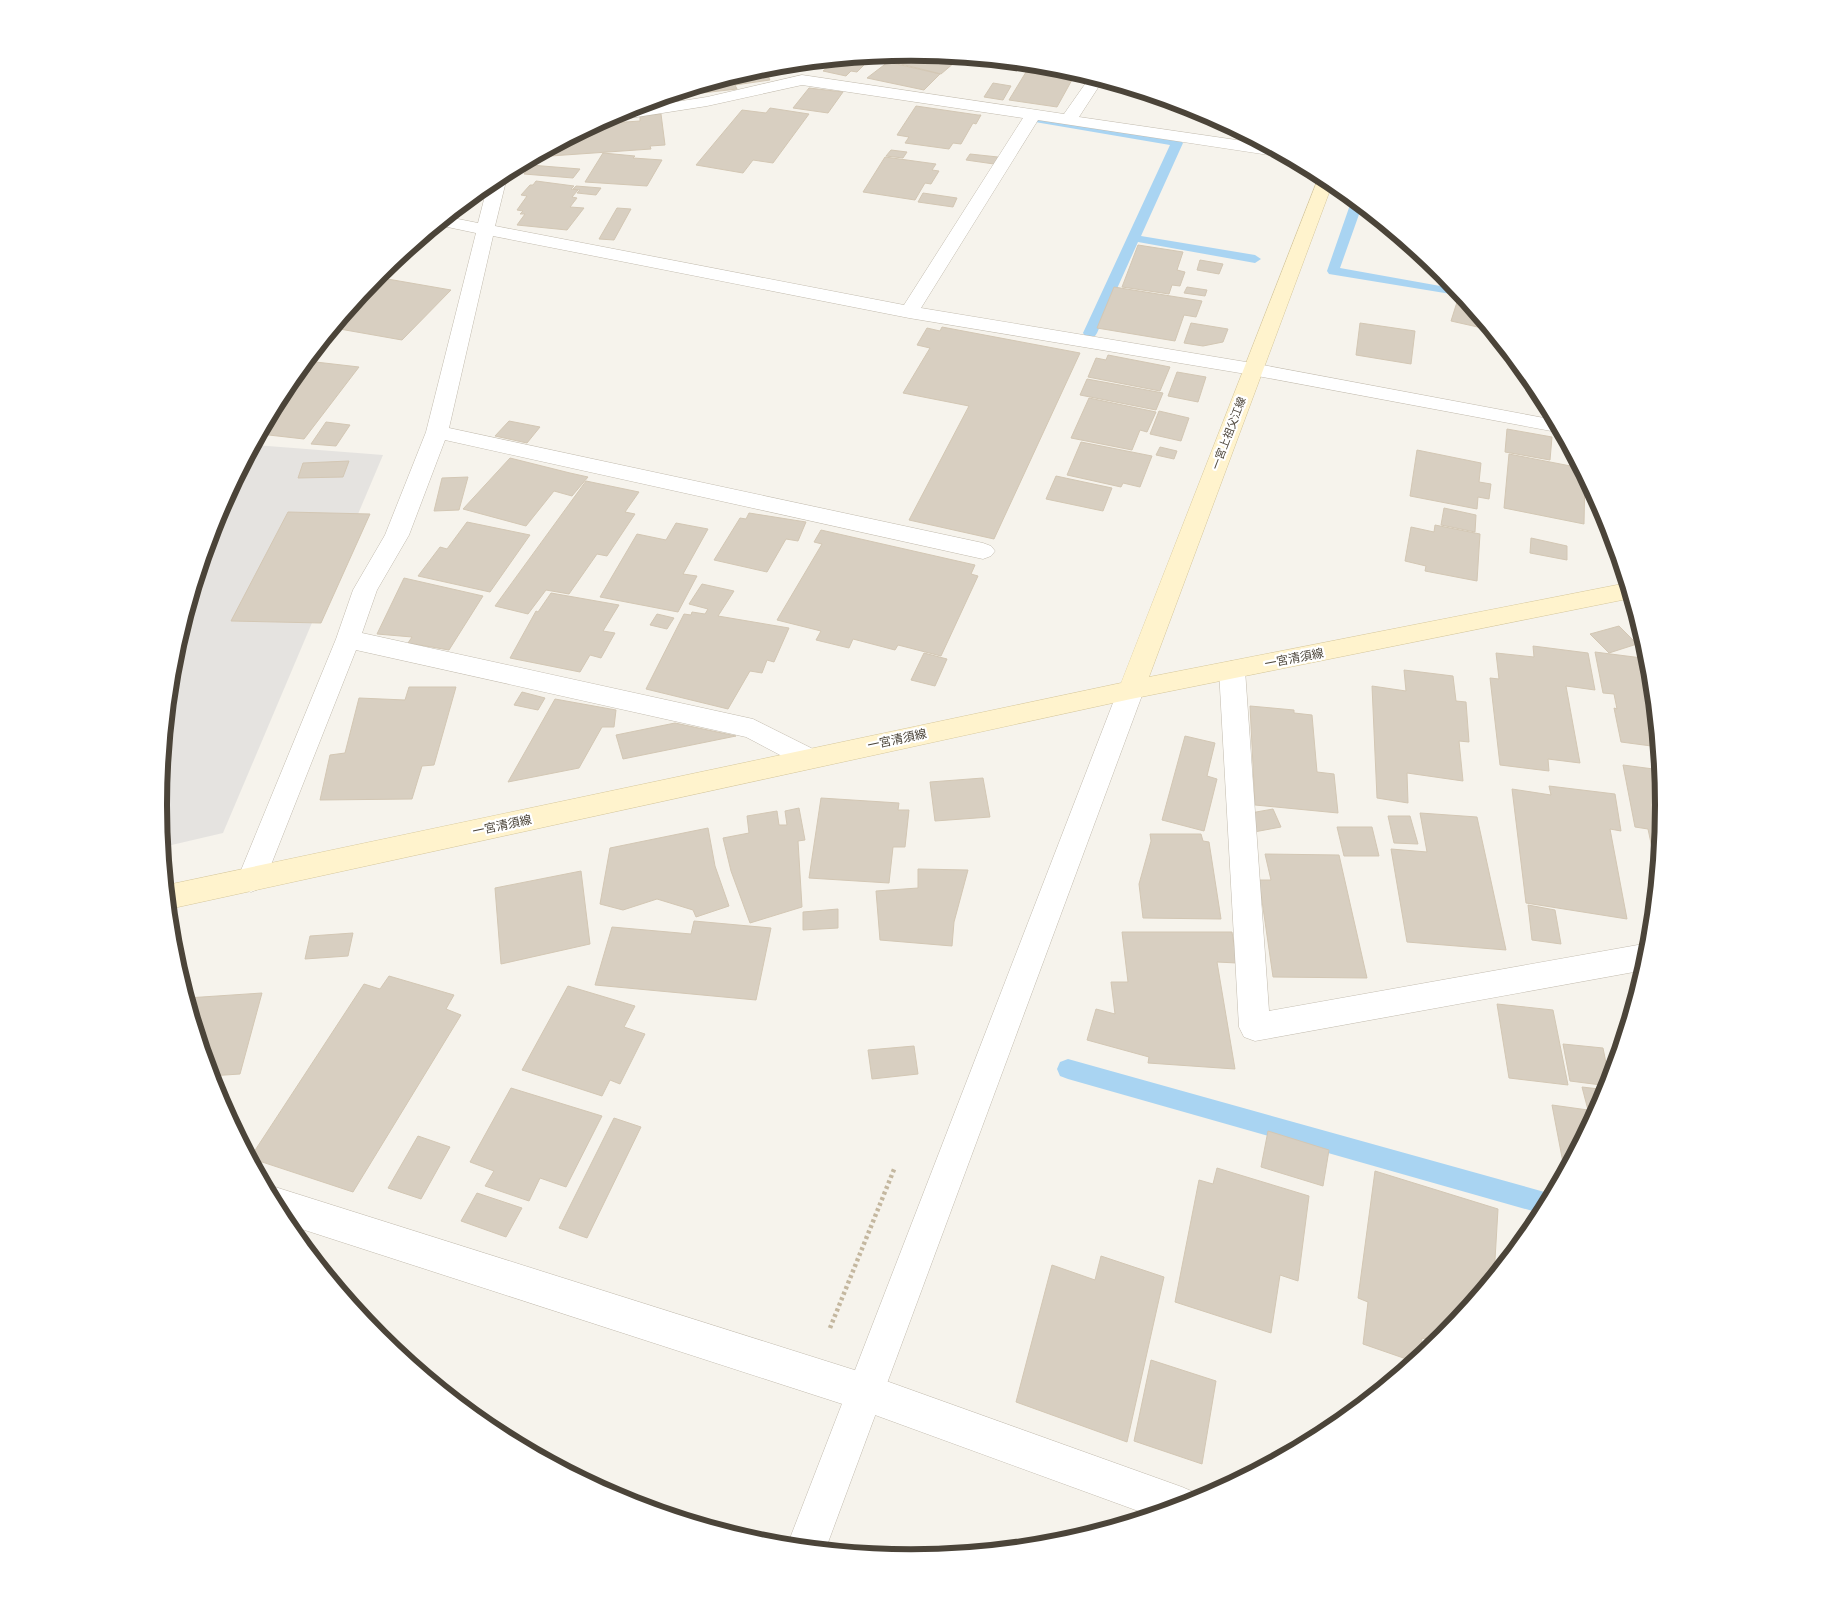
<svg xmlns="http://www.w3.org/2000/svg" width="1823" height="1611" font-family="'Open Sans','Noto Sans JP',sans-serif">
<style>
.parking{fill:#e5e3e0}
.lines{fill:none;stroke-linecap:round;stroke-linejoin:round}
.stream{fill:#a9d4f2;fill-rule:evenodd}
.building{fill:#d8cfc1;stroke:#d3c7b4}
.minor-casing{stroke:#c2bbae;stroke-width:1}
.tertiary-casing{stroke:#c2bbae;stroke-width:1}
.secondary-casing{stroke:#d6c79b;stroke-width:1}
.path{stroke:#c4b79f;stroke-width:4.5;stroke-dasharray:3 3;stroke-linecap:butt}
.minor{fill:#fff;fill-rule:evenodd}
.tertiary{fill:#fff;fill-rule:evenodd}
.secondary{fill:#fff3cd;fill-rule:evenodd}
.labels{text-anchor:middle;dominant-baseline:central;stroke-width:4.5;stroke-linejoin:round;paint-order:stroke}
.far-street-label{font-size:11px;fill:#4b4439;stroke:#fff}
.street-label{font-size:12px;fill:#4b4439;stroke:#fff}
.rim{fill:none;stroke:#4b4439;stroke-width:6}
</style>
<rect width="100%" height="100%" fill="#f6f3ec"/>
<!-- parking -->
<path class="parking" d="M255,445L383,455L223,833L163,847L159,805L173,658L216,517Z"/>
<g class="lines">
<!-- stream -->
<path class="stream" d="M1039,117L1181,141L1183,143L1141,236L1255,255L1261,259L1255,263L1138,242L1097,333L1095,336H1085L1083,333L1170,145L1035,122L1034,120Z
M1354,199L1362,206L1340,268L1457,289L1463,296L1329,274L1327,271L1351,202Z
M1068,1059L1548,1193L1553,1195L1543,1214L1068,1079L1060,1076L1057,1069L1060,1062Z"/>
</g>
<!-- building -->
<path class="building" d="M912,53L929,54L924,59L899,54Z
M931,54L961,57L941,74L889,61L897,55L924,60Z
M873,56L857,72L851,71L846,76L823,71L828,67L813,64L815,62Z
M888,62L940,74L924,90L867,78Z
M790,64L794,72L768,76L770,80L735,85L737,89L693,94L691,89L765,67Z
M1026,72L1073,78L1057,107L1009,100Z
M993,83L1011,86L1003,100L984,97Z
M809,88L843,92L828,113L793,108Z
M916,106L978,115H981L976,124L973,123L961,144L953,143L949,149L905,143L909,137L897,135Z
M770,108L809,114L773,163L753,160L743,173L696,165L742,110L766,113Z
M661,114L665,145L650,146L651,149L536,157L597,124L640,121V116Z
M891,150L907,152L903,158L886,156Z
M603,153L635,156L633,158L662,160L647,186L585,182Z
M970,154L998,157L994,164L966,160Z
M885,157L936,164L932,170L939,171L931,184L925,183L915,200L863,192Z
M530,165L580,169L573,178L524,174Z
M536,181L574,186L571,189L578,190L572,197L577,198L570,207L584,208L567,230L517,225L525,214H520L523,211L517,210L527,196L521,195L530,185H533Z
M576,186L601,188L596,195L577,193L580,190L573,189Z
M923,193L957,198L953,207L918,202Z
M617,208L631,209L614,240L599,239Z
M1138,245L1183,252L1177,270L1185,272L1180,286L1172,285L1169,294L1122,287Z
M1200,260L1223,264L1219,274L1197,270Z
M376,277L451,290L402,340L334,328Z
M1114,287L1202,301L1196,317L1184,315L1175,341L1097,328Z
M1187,287L1207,290L1205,296L1184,293Z
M1458,299L1467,301L1491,330L1451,321Z
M1191,323L1228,329L1223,342L1203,346L1184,343Z
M1360,323L1415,331L1411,364L1356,355Z
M942,327L1080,353L994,539L909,520L969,406L903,393L930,348L917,345L927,328L940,331Z
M1108,355L1170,367L1160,391L1088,377L1096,358L1106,360Z
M307,361L359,367L304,439L260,434L286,387Z
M1177,372L1206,377L1198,402L1168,396Z
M1087,379L1163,393L1156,410L1080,395Z
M1089,398L1156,412L1147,432L1140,430L1132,450L1071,438Z
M1159,411L1189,418L1181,441L1150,434Z
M509,421L540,427L527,443L495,436Z
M326,422L350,425L336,446L311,444Z
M1507,429L1552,437L1550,460L1505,452Z
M1081,442L1152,456L1140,487L1123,483L1121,487L1067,475Z
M1160,447L1177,451L1174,459L1156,455Z
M1417,450L1481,463L1479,482L1491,484L1489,499L1478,497L1477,509L1410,496Z
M1509,454L1581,468L1585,475L1584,524L1504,508Z
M510,458L570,473L588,477L572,496L554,491L526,526L463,509Z
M349,461L343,477L298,478L303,463Z
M1056,476L1112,488L1103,511L1046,499Z
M468,477L459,510L434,511L442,478Z
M586,481L639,492L625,512L635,514L607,556L597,554L569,594L546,590L528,614L495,606Z
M1444,508L1476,515L1475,532L1441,525Z
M288,512L370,514L321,623L231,621Z
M749,513L806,522L798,541L786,539L767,572L714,560L740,518L746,519Z
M467,522L530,535L490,592L418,576L440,547L447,549Z
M676,523L708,529L683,574L697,576L678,612L600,597L637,534L666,540Z
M1435,525L1480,534L1477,581L1425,571L1426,566L1405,561L1411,527L1434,532Z
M821,530L975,565L971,574L978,576L941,656L898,645L895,650L853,639L849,648L816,640L821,631L777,620L822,544L814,542Z
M1531,538L1567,546V560L1530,553Z
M404,578L483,596L449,650L408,643L412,637L377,634Z
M702,584L734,591L718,616L789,628L774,662L767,660L762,673L750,671L728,709L646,689L684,614L691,615L692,612L705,614L708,609L689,604Z
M551,593L619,605L603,631L615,633L601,658L590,655L580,672L510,658L536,611L538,612Z
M657,614L674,618L667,629L650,625Z
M1619,626L1637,644L1609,653L1590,634Z
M1533,646L1588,653L1595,690L1566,686L1580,763L1548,759L1549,771L1500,765L1490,678L1499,679L1496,653L1534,657Z
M1595,652L1650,659L1659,747L1621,742L1614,708L1617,709L1614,694L1603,693Z
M924,653L947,659L935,686L911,680Z
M1404,670L1453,676L1456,701L1466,702L1469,742L1459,741L1463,781L1407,773L1408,803L1377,798L1372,686L1406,691Z
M409,687H456L434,765L422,766L412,799L320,800L330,755L345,753L359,698L405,700Z
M522,692L545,698L538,710L514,705Z
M555,699L616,710L614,727H602L579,768L508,782Z
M1250,706L1294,710V713L1312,715L1317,772L1334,774L1338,813L1255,805Z
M675,723L736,736L623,759L616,735Z
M1185,736L1215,743L1207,776L1217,779L1204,831L1162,820Z
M1623,765L1661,770L1664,806L1658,876L1648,829L1635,827Z
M983,778L990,817L935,821L930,782Z
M1549,786L1615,794L1621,831L1610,829L1627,919L1526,903L1512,789L1551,795Z
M821,798L899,803L898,810H909L905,847H893L889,883L809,878Z
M799,808L805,840L798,841L802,907L750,923L731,871L723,838L749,833L747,816L777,811L779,825H787L785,811Z
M1273,809L1281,827L1254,832L1245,814Z
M1420,813L1477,817L1506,950L1407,942L1391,849L1427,852Z
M1388,816H1410L1418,844L1394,843Z
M1337,827H1372L1379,856H1344Z
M708,828L715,866L729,906L696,917L693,910L657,899L623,910L600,904L610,848Z
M1150,834H1201L1203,841L1209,842L1221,919L1143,918L1139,884L1151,841Z
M1265,854L1339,855L1367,978L1273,977L1259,880H1271Z
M918,869L968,870L954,922L952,946L880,940L876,891L918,888Z
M581,871L590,944L501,964L495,888Z
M1528,905L1555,910L1561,944L1532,940Z
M838,909V928L803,930V912Z
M694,921L771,928L756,1000L595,985L612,927L691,934Z
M1122,932H1232L1237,963L1217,962L1235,1069L1148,1063L1149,1057L1087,1040L1096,1009L1115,1014L1111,982H1128Z
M353,933L348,956L305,959L310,936Z
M389,976L454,995L446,1009L461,1015L353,1192L250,1158L364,984L380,989Z
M568,986L635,1006L624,1027L645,1034L620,1084L610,1080L602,1096L522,1070Z
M262,993L240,1074L210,1076L187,998Z
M1497,1004L1553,1010L1568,1085L1509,1078Z
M1563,1044L1603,1048L1610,1083L1609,1086L1570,1081Z
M914,1046L918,1074L872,1079L868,1050Z
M1582,1087L1608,1090L1565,1173L1552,1105L1588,1110Z
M511,1088L602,1116L566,1187L540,1178L529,1201L485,1186L494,1171L470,1162Z
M614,1118L641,1127L587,1238L559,1228Z
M1268,1131L1329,1150L1323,1186L1261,1167Z
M418,1136L450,1147L421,1199L388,1188Z
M1217,1168L1309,1196L1298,1281L1280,1275L1271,1333L1175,1302L1199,1180L1213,1184Z
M1375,1171L1498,1209L1494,1277L1444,1338L1438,1343L1422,1338L1420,1358L1415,1362L1363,1344L1368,1302L1358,1298Z
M477,1193L522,1208L506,1237L461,1221Z
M1101,1256L1164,1277L1127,1442L1016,1402L1052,1265L1095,1280Z
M1151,1360L1216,1381L1202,1464L1134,1441Z"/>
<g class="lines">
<!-- minor casing -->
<g class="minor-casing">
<path id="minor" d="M802,75L1064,114L1090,77L1103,80L1079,117L1264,144L1282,154L1276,156L1038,120L921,308L1252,363L1555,420L1562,433L1252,375L909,318L493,236L449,428L983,543L991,546L995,551L991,556L983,559L445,440L409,535L377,590L362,633L753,719L817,751L821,758L817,765L808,768L799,765L746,737L356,650L265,880L261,888L251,892L241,888L237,880L336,639L353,590L385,535L426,432L476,233L438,225L448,217L478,223L488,184L504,174L507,177L495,226L904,305L1023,118L802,85L707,106L611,121L605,119L624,110L707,97Z
M1232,661L1241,664L1245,670L1269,1011L1649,943L1651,944L1645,970L1255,1041L1244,1037L1239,1027L1219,670L1223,664Z
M275,1187L864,1373L1182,1487L1196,1493L1199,1501L1152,1516L864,1411L286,1224L267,1190Z"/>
</g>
<!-- tertiary casing -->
<g class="tertiary-casing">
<path id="tertiary" d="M1131,681L1140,683L1144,690L826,1548L825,1550L787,1546L1118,690L1122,683Z"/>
</g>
<!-- secondary casing -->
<g class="secondary-casing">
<path id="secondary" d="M1320,174L1333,182L1149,677L1627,583L1632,598L1131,699L169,909L167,885L1121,683Z"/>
</g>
<!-- path -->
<path class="path" d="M830,1328L895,1167"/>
<!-- minor -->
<use href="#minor" class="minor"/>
<!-- tertiary -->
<use href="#tertiary" class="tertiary"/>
<!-- secondary -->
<use href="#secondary" class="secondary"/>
</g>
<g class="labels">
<!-- far-street labels -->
<g class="far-street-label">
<text transform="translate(1228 433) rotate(-69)">一宮上祖父江線</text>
</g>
<!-- street labels -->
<g class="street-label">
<text transform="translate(1294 658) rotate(-11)">一宮清須線</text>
<text transform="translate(897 739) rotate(-12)">一宮清須線</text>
<text transform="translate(502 825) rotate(-12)">一宮清須線</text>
</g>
</g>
<!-- crop -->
<path d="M0 0H1823V1611H0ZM167 805a744 744 0 1 1 1488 0a744 744 0 1 1-1488 0Z" fill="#fff" fill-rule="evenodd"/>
<path class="rim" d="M167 805a744 744 0 1 1 1488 0a744 744 0 1 1-1488 0Z"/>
</svg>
